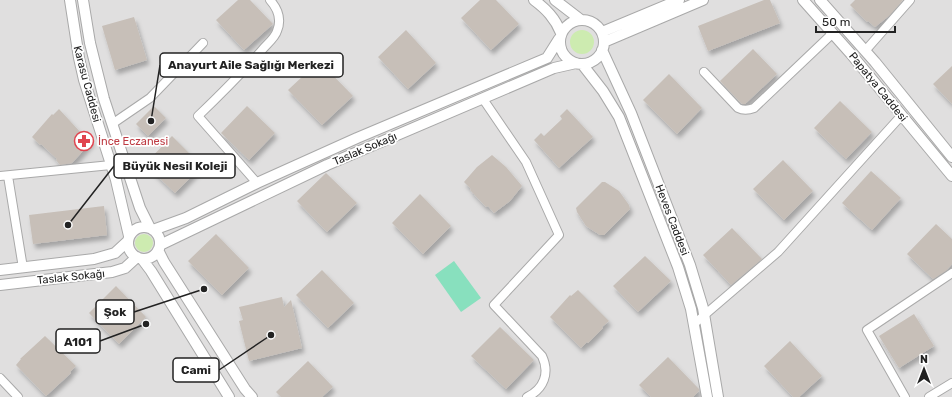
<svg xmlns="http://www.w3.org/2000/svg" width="952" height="397" font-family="Rubik,sans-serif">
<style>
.residential{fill:#e0dfdf}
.grass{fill:#cdebb0}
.pitch{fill:#88e0be}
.building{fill:#c7bfb8;filter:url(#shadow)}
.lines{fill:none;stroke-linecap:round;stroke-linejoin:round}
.minor-casing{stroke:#a9a9a9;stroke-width:10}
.tertiary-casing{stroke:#a9a9a9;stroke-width:12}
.minor{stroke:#fff;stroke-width:8}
.tertiary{stroke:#fff;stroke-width:10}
.labels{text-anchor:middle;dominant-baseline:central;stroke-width:3.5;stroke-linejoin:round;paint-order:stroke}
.street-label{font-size:11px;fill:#222;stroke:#fff}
.health-label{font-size:11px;fill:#be3a42;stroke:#fff;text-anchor:start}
.leader{fill:none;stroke:#222;stroke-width:1.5}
.callout-dot{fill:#222;stroke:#fff;stroke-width:1.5}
.callout{fill:#fff;stroke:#222;stroke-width:1.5}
.callout-label{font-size:12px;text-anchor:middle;font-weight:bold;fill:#222}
</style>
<defs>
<filter id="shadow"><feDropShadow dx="2.5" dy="4.5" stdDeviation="2" flood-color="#0004"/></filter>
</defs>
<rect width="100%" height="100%" fill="#f2efe9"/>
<!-- residential -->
<path class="residential" d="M0,0H952V397H0Z"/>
<!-- grass -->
<path class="grass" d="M570 42a12 12 0 1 1 24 0a12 12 0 1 1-24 0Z
M135 243a9 9 0 1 1 18 0a9 9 0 1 1-18 0Z"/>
<!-- pitch -->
<path class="pitch" d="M454,261L481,298L461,312L435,275Z"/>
<!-- building -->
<path class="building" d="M238,0H250L273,24L244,50L216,20Z
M480,0H496L519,24L491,50L461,18Z
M764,0H770L780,23L708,51L698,26Z
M855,0H903L890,15L875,27L868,21L867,22L850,5Z
M134,17L147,60L115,70L102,26Z
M406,30L436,63L408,89L378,57Z
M753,49L777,74L745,104H743L741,103L720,81Z
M319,61L353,96L322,125L288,90Z
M952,66V104L933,84Z
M669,74L702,108L677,134L643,100Z
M840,101L872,132L846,159L814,128Z
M154,106L166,118L148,136L136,124Z
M247,106L275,133L249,160L221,133Z
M59,109L82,134L83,133L92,141L72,163L60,165L56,160L57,159L41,144L40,145L32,137L52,114L53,115Z
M567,109L593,137L559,168L534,140L541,133L544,136L562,119L560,116Z
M172,136L202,166L175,193L145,164Z
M492,155L506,167L522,186L510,201L494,213L488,206L486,207L470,190L471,189L464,182L477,167Z
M783,160L813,191L784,220L753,189Z
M871,171L901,198L872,230L842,203Z
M326,173L357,203L327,232L297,201Z
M602,182H605L619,191L629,205L630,209L604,235H600L586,226L577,212L576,208Z
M420,194L451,226L423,254L392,223Z
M104,206L107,235L33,244L29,215Z
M936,224L952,239V264L946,271L933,279L907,254Z
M732,228L762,259L731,285L703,255Z
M216,234L249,268L222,295L188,261Z
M645,256L671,281L638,312L613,286Z
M322,270L354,303L328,328L296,295Z
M116,286L146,317L119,344L89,313Z
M578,290L609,321L602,327L603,328L588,343L587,342L581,348L550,317L570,295L571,296Z
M282,297L284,307L291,300L302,348L249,361L239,321L243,320L239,307Z
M914,314L934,346L899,368L879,336Z
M500,327L534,360L506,389L471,356Z
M45,336L76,366L70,372L71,373L46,396L16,365L21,359H20Z
M790,341L822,376L799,397H793L764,366Z
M668,357L699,389V391L693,397H651L639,385Z
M308,361L333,387L322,397H281L276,392Z"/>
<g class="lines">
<!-- minor casing -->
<g class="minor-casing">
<path id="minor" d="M865,51L910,0
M704,72L738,108C744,111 749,110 754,108L833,33
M483,99L526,162L559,235L494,305L542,356C550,373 544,389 527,397
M112,124L150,98L203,43
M0,176L111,165
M8,176L23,268
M257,183L198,116C220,95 242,73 262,50C267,44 275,38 277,31C282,19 278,9 270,0
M694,324L778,252L901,116
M0,378L18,397
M905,397L867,330L952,273
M929,397L952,383"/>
</g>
<!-- tertiary casing -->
<g class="tertiary-casing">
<path id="tertiary" d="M70,0L79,58L84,80L116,180L129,236
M83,0L90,43L104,99L140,208L150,228
M534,0C546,9 555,18 561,33
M555,0L581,20
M803,0L851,54L952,176
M820,0L875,62L952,157
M560 42a22 22 0 1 1 44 0a22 22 0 1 1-44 0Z
M602,32L679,0
M604,42L703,0
M602,50L631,113L690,265L703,308L718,397
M582,64L603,91L619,117L678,267L691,309L707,397
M128 243a16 16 0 1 1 32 0a16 16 0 1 1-32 0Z
M153,230L186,218L257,183L357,138L547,58L559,39
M160,245L327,165L554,68L576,63
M158,250L164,262L245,389L252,397
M142,259L151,271L229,397
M0,270L94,259L115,253L128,241
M0,285L112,272L125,268L137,257"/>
</g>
<!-- minor -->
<use href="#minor" class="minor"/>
<!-- tertiary -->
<use href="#tertiary" class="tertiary"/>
</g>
<!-- icons -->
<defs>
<g id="pharmacy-ring" transform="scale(1)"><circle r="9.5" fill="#fff" stroke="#e0444e" stroke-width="1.5"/><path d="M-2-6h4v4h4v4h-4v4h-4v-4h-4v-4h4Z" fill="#e0444e"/></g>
</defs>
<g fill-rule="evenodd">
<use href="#pharmacy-ring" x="84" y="141"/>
</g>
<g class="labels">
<!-- street labels -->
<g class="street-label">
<text transform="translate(87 84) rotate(75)">Karasu Caddesi</text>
<text transform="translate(878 87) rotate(51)">Papatya Caddesi</text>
<text transform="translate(365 149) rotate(-23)">Taslak Sokağı</text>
<text transform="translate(672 220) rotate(69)">Heves Caddesi</text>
<text transform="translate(71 277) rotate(-6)">Taslak Sokağı</text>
</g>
<!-- health labels -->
<g class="health-label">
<text x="98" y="141">İnce Eczanesi</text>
</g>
</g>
<!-- callouts -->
<path class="leader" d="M151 121L160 65M68 225L114 166M204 289L134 312M146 324L100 341M271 335L219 370"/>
<g class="callout-dot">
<circle cx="151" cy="121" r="4"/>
<circle cx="68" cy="225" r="4"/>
<circle cx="204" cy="289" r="4"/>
<circle cx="146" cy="324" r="4"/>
<circle cx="271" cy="335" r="4"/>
</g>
<g class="callout">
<rect x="160" y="53" width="183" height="24" rx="4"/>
<rect x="114" y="154" width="121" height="24" rx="4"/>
<rect x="96" y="300" width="38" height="24" rx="4"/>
<rect x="56" y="329" width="44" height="24" rx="4"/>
<rect x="173" y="358" width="46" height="24" rx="4"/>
</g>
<g class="callout-label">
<text x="251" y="69">Anayurt Aile Sağlığı Merkezi</text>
<text x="175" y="170">Büyük Nesil Koleji</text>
<text x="115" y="316">Şok</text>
<text x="78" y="346">A101</text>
<text x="196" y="374">Cami</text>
</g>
<!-- north arrow -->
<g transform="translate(924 369)" stroke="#ffffff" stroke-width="3" paint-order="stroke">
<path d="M0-3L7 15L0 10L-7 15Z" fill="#222222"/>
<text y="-6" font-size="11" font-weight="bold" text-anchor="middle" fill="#222222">N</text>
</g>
<!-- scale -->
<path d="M816 26v6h79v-6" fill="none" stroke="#222222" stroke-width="2"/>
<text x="822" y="26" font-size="12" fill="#222222" stroke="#ffffff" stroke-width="3" paint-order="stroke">50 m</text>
</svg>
